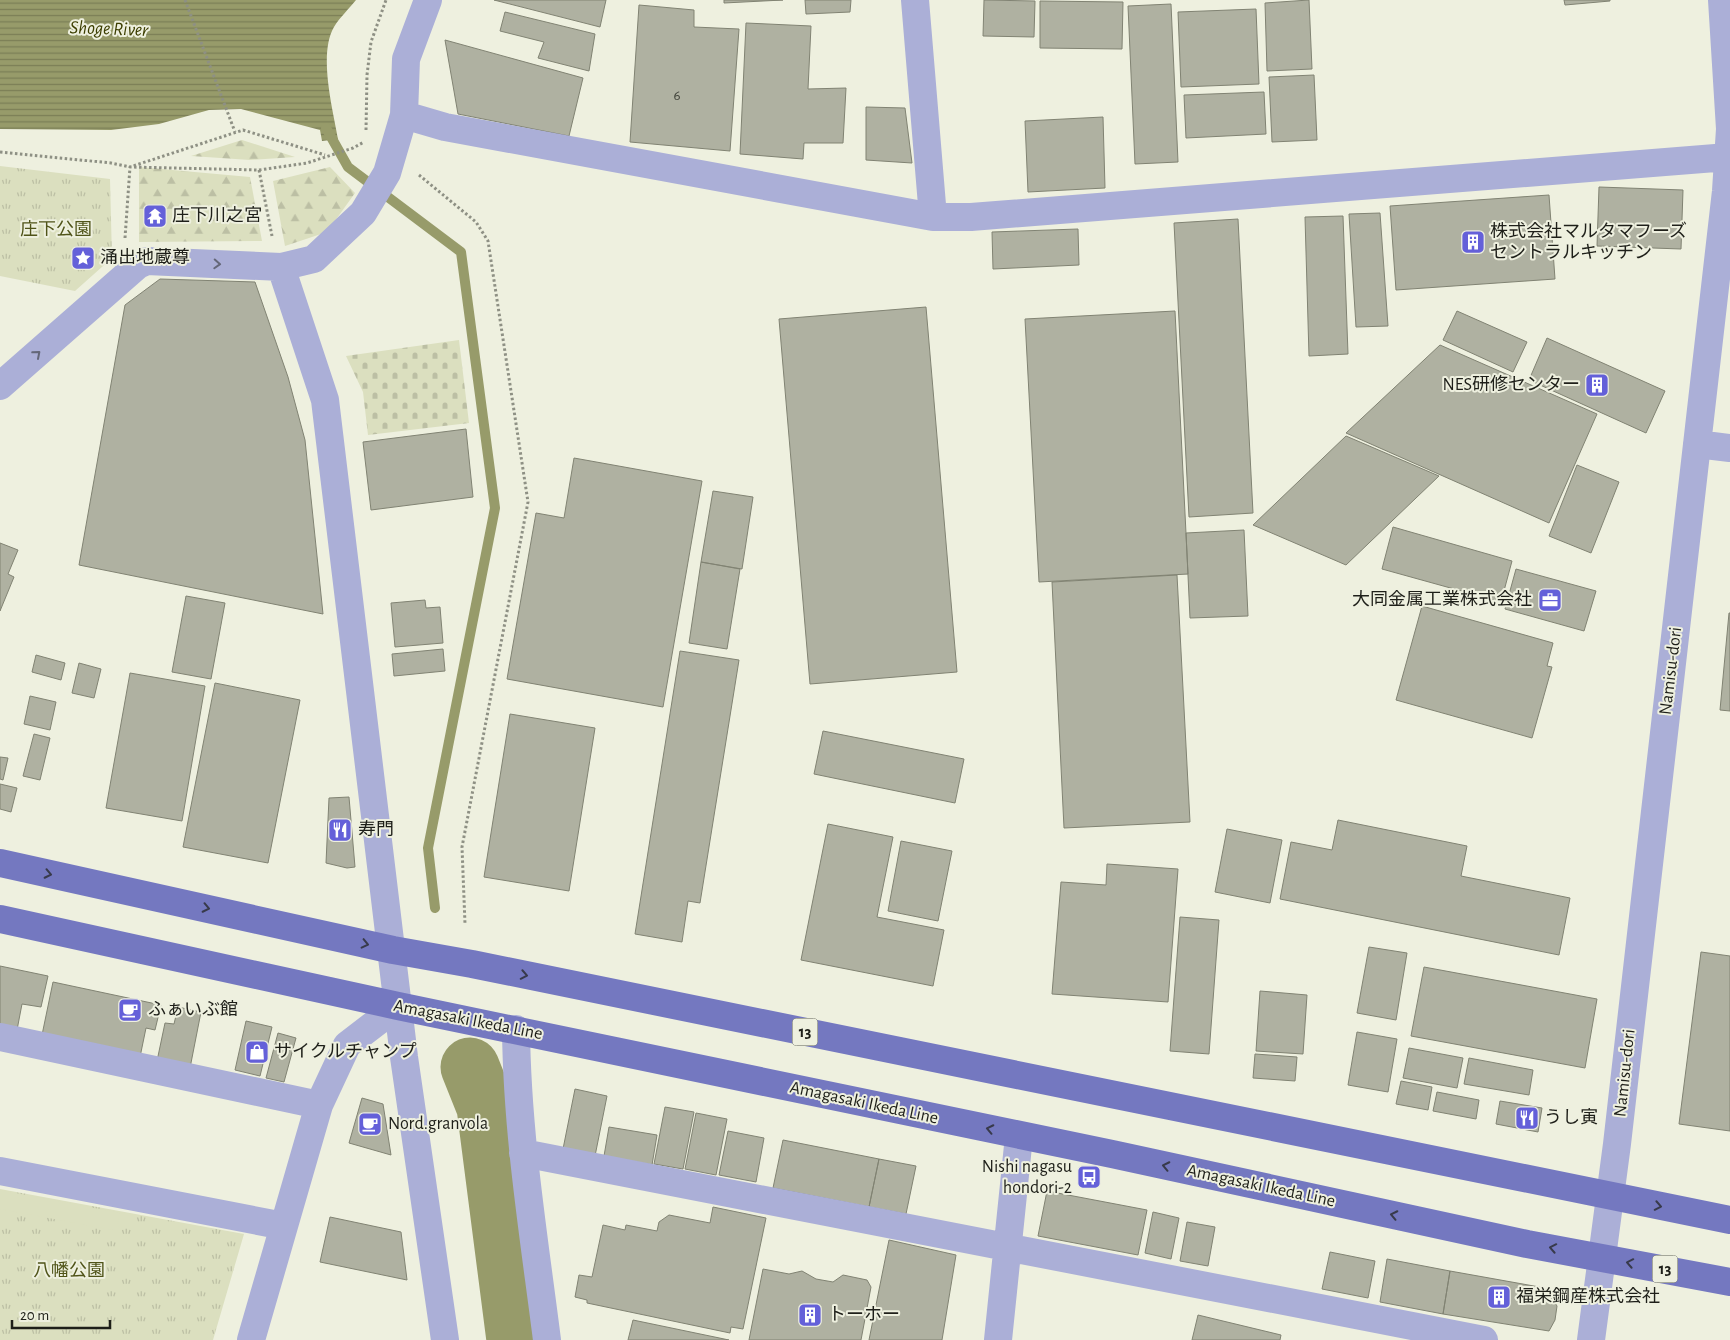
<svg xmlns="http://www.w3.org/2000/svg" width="1730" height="1340" font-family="'Alegreya Sans','Noto Sans JP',sans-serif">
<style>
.grass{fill:url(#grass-tufts)}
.forest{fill:url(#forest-firs)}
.cemetery{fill:url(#cemetery-stones)}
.garden{fill:#dbdfbf}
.water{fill:url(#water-rules)}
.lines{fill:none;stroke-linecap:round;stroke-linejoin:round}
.stream{stroke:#979b6a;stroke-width:10}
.river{stroke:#979b6a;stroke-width:59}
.building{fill:#afb1a1;stroke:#818373}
.path{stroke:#8e9084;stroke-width:3;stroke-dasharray:2.5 2.5;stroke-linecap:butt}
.minor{stroke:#abafd7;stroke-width:28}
.major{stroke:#7478c0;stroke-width:28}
.oneway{stroke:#646778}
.oneway2{stroke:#383a4b}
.labels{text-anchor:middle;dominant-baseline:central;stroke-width:4;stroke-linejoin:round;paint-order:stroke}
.number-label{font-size:15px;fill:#42443b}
.shield{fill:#eef0df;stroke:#5c5e54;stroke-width:1}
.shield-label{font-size:16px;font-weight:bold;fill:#1e1f19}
.poi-label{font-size:18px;fill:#1e1f19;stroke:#eef0df;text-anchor:start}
.park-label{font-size:18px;fill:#505419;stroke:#eef0df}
.street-label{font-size:18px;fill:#1e1f19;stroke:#eef0df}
.water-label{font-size:19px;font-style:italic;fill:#3c3e00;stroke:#eef0df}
</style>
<defs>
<pattern id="grass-tufts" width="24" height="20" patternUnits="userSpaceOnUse" patternTransform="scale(1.25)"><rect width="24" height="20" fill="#dbdfbf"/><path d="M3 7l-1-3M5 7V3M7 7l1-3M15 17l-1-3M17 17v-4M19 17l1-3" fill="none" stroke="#bcbfa4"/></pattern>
<pattern id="forest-firs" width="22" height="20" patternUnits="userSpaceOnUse" patternTransform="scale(1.25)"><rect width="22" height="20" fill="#dbdfbf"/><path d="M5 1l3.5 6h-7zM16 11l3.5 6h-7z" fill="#bcbfa4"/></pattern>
<pattern id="cemetery-stones" width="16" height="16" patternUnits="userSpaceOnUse" patternTransform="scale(1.25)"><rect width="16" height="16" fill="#dbdfbf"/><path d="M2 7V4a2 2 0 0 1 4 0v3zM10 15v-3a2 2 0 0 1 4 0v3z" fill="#bcbfa4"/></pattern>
<pattern id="water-rules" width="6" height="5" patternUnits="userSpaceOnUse" patternTransform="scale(1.25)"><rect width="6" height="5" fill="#979b6a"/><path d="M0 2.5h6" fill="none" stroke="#7b7e56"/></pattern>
</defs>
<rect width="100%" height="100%" fill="#eef0df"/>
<!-- grass -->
<path class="grass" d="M0,166L110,179L112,258L75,291L0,276Z
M0,1189L244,1234L213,1340H0Z"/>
<!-- forest -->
<path class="forest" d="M242,140L295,157L250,160L191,156Z
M139,167L250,177L262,241L139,242Z
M330,167L355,193L327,232L285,246L273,181Z"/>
<!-- cemetery -->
<path class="cemetery" d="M459,340L469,423L368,435L363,392L346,356Z"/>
<!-- garden -->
<path class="garden" d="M0,1190L120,1213L117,1227L113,1230L0,1209Z"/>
<!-- water -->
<path class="water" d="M0,0H356C349,9 340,17 334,27C318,54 333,110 338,139L322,141L320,130L241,109L209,110L159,124L111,130L0,129Z"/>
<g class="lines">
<!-- stream -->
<path class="stream" d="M326,128L348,167L461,252L495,508L428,848L435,908"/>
<!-- river -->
<path class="river" d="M470,1067L486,1107L516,1340"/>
</g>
<!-- building -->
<path class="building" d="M494,0H606L600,27Z
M724,0H783L724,3Z
M805,0H851L850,12L806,14Z
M984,0L1035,1L1034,37L983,36Z
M1309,0L1312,69L1267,71L1265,3Z
M1564,0H1610V1L1565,5Z
M1040,1L1123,2L1122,49L1040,48Z
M1171,4L1178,162L1135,164L1128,6Z
M639,5L694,10V27L739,29L730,151L630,142Z
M1256,9L1259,84L1181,87L1178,12Z
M505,12L595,34L589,71L538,58L544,42L500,31Z
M746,23L811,26L808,89L846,88L843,143H804L803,159L740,154Z
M445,40L583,78L569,136L458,114Z
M1314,75L1317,140L1272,142L1269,77Z
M1264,92L1266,134L1186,138L1184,95Z
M866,107L905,108L912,163L866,160Z
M1103,117L1105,188L1028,192L1025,121Z
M1599,187L1683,190L1681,249L1597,246Z
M1549,195L1555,279L1396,290L1390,206Z
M1380,213L1388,326L1356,327L1349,214Z
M1343,216L1348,354L1309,356L1305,217Z
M1238,219L1253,513L1189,517L1174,223Z
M1078,229L1079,265L993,269L992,232Z
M160,279L255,282L288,377L305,440L323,614L79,565L125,305Z
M926,307L957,672L810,684L779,319Z
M1175,311L1188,574L1039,582L1025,319Z
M1457,311L1527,342L1513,372L1443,340Z
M1547,338L1665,391L1646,433L1529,380Z
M1440,345L1597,414L1549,523L1346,433Z
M466,429L473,497L371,510L363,442Z
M1346,436L1439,476L1346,565L1253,525Z
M574,458L702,481L663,707L507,679L536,513L564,518Z
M1577,465L1619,482L1591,553L1549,536Z
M713,491L753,497L742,569L701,562Z
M1393,527L1512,561L1501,602L1382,569Z
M1244,530L1248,616L1190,618L1186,533Z
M0,543L18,550L8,574L14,577L0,611Z
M701,562L740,569L727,649L689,643Z
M1516,569L1596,591L1584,631L1505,609Z
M1177,575L1190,822L1064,828L1052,582Z
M186,596L225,603L211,679L172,672Z
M425,600L426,608L440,607L443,643L395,647L391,603Z
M1422,606L1553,643L1547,666L1552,667L1532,738L1396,700Z
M1729,613H1730V711L1720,710Z
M443,649L445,671L394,676L392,654Z
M680,651L739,660L700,903L688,901L682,942L635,934Z
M36,655L65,663L61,680L32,672Z
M79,663L101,669L94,698L72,693Z
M130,673L205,686L182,821L106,808Z
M215,683L300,700L268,863L183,847Z
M30,696L56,702L50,730L24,724Z
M510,714L595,728L569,891L484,877Z
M823,731L964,759L955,803L814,774Z
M34,734L50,738L40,780L23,776Z
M0,757L8,758L3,780L0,779Z
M0,784L17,788L11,812L0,809Z
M349,797L355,867L347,868L326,863L329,798Z
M1338,820L1467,846L1461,876L1570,898L1559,955L1280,899L1291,842L1332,850Z
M828,824L893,837L877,917L944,930L933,986L801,960Z
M1227,829L1282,840L1270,903L1215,892Z
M901,841L952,851L938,921L888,911Z
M1107,864L1178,869L1168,1002L1052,994L1061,882L1106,885Z
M1180,917L1219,920L1209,1054L1170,1051Z
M1369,947L1407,953L1396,1020L1357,1013Z
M1701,952L1730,956V1131L1679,1124Z
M0,966L48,976L41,1007L22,1004L17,1030L0,1027Z
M1424,967L1597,999L1585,1068L1411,1036Z
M53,982L161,1005L155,1030L146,1028L140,1057L42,1035Z
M1260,991L1307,995L1303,1054L1256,1051Z
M178,1007L201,1012L190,1068L157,1061L165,1023L174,1024Z
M246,1021L272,1027L260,1076L235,1070Z
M1357,1032L1397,1039L1388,1092L1348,1085Z
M278,1033L296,1038L284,1082L266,1078Z
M1409,1048L1463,1058L1457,1088L1403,1078Z
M1255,1054L1297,1057L1295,1081L1253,1078Z
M1469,1058L1533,1070L1529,1095L1464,1084Z
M1401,1081L1432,1087L1428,1110L1396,1104Z
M575,1089L607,1096L595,1156L563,1149Z
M1437,1092L1479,1100L1476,1119L1433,1111Z
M362,1098L383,1104L391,1155L349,1143Z
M1500,1101L1542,1108L1538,1132L1496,1124Z
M665,1107L694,1112L683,1169L654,1164Z
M696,1113L727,1119L716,1175L685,1169Z
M609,1127L657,1135L652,1165L604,1156Z
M728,1131L764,1138L756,1182L719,1175Z
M783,1140L879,1159L869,1207L773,1188Z
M879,1159L916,1166L906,1214L869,1207Z
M1047,1191L1147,1210L1138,1255L1038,1236Z
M713,1207L766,1218L743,1329L731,1327L730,1333L587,1303V1300L575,1297L579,1275L592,1277L603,1225L625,1230L626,1225L657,1231L659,1222L669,1215L710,1223Z
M1153,1212L1179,1218L1171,1259L1145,1253Z
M330,1217L401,1232L407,1280L320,1262Z
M1187,1222L1215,1227L1208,1266L1180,1261Z
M889,1240L956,1255L942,1340H869Z
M1330,1252L1375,1261L1368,1298L1322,1289Z
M1387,1259L1450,1271L1443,1314L1380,1302Z
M763,1269L789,1274L802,1271L816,1279L833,1282L843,1275L867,1280L871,1287L861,1340H749Z
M1450,1271L1545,1288L1557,1306L1555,1320L1549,1331L1443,1314Z
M1198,1315L1281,1335L1280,1340H1192Z
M633,1320L729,1340H628Z"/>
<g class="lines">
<!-- path -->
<path class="path" d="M185,0L235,132
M366,130L367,75L371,42L386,0
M0,152L111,163L130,167L259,170L307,163L353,148L364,142
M259,170L272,236
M419,175L476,222L488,241L528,502L462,847L465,924
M125,238L130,167L243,130L325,155"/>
<!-- minor -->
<path class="minor" d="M915,0L933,217
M404,115L445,127L933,217H971L1728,157
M281,267L325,400L404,1057L445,1340
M0,386L138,265L147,261L281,267L314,259L363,213L387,173L404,115L406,59L428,0
M1697,444L1730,448
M516,1029C517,1134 534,1237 547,1340
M0,1037L319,1105
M523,1153L1484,1340
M0,1171L284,1226
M251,1340L319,1105L347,1045L398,1006
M998,1340L1019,1136
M1591,1340L1617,1144L1726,191L1730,129L1722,0"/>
<!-- major -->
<path class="major" d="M0,863L393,950L472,964L1730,1220
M0,919L398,1006L1112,1154L1527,1244L1730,1282"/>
</g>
<!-- one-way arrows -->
<defs><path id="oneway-chevron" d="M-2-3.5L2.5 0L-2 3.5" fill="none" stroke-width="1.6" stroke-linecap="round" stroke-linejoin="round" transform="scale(1.25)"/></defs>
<g class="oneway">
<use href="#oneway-chevron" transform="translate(217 264) rotate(3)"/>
<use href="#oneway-chevron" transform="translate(37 354) rotate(-41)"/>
</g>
<g class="oneway2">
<use href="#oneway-chevron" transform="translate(48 874) rotate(12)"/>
<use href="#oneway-chevron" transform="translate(206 908) rotate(12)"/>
<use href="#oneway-chevron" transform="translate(365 944) rotate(13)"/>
<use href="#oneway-chevron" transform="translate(524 975) rotate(11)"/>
<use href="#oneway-chevron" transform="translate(990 1129) rotate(-168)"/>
<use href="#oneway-chevron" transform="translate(1166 1166) rotate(-168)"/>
<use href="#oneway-chevron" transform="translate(1658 1206) rotate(11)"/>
<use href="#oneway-chevron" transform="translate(1394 1215) rotate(-168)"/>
<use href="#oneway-chevron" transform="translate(1553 1248) rotate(-169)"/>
<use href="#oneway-chevron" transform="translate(1630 1263) rotate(-169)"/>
</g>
<!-- icons -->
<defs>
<g id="temple-square" transform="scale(1.25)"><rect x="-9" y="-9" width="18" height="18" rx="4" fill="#6460d9" stroke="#eef0df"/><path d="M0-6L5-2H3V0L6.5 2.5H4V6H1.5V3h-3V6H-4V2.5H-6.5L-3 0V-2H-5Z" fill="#fff"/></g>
<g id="building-square" transform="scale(1.25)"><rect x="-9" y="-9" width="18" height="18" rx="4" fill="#6460d9" stroke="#eef0df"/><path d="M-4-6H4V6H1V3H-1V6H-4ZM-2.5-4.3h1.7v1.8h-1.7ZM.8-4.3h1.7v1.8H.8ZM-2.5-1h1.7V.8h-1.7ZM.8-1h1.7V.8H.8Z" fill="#fff"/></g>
<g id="sight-square" transform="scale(1.25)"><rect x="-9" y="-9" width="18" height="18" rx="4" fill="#6460d9" stroke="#eef0df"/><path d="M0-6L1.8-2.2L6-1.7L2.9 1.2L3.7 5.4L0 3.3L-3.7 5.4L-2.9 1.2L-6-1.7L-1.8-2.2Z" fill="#fff"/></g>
<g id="office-square" transform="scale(1.25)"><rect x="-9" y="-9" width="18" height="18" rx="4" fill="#6460d9" stroke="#eef0df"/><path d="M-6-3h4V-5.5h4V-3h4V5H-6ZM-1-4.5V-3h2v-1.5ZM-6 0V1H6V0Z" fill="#fff"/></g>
<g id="restaurant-square" transform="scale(1.25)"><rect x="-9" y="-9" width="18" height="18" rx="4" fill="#6460d9" stroke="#eef0df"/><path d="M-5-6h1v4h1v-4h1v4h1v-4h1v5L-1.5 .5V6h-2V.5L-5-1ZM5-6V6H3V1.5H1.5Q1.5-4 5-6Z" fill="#fff"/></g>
<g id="cafe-square" transform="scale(1.25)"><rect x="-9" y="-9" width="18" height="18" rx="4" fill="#6460d9" stroke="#eef0df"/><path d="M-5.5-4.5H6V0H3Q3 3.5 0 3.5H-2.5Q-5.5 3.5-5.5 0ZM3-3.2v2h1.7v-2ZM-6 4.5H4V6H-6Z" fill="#fff"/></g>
<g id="shop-square" transform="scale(1.25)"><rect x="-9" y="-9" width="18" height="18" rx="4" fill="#6460d9" stroke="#eef0df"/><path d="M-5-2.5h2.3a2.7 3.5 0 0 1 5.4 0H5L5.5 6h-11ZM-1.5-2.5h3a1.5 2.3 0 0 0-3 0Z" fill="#fff"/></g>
<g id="bus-square" transform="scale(1.25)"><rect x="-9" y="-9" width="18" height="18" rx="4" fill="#6460d9" stroke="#eef0df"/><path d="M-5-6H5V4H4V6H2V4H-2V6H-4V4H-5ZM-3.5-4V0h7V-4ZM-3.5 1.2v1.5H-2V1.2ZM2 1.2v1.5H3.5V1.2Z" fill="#fff"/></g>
</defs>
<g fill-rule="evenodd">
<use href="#temple-square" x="155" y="216"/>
<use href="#building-square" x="1473" y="242"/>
<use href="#sight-square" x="83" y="258"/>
<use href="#building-square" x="1597" y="385"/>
<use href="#office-square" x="1550" y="600"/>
<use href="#restaurant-square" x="340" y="830"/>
<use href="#cafe-square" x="130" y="1010"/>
<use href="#shop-square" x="257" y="1052"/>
<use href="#restaurant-square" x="1527" y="1118"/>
<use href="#cafe-square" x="370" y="1124"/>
<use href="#bus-square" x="1089" y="1177"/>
<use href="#building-square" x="1499" y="1297"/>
<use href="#building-square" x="810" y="1315"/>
</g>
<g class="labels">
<!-- number labels -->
<g class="number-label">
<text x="677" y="95">6</text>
</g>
<!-- shield labels -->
<g class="shield">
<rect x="792.5" y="1018.5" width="25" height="27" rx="4"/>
<rect x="1652.5" y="1255.5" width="25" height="27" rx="4"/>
</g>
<g class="shield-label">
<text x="805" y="1032">13</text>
<text x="1665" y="1269">13</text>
</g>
<!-- poi labels -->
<g class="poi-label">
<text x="172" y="216">庄下川之宮</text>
<text x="1490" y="232">株式会社マルタマフーズ<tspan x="1490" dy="21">セントラルキッチン</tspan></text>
<text x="100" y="258">涌出地蔵尊</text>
<text x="1580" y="385" text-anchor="end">NES研修センター</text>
<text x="1532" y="600" text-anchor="end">大同金属工業株式会社</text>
<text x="358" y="830">寿門</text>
<text x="148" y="1010">ふぁいぶ館</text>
<text x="274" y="1052">サイクルチャンプ</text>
<text x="1544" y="1118">うし寅</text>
<text x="388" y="1124">Nord.granvola</text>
<text x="1072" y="1167" text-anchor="end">Nishi nagasu<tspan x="1072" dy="21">hondori-2</tspan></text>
<text x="1516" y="1297">福栄鋼産株式会社</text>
<text x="828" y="1315">トーホー</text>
</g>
<!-- park labels -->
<g class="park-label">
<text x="56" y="230">庄下公園</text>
<text x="69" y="1271">八幡公園</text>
</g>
<!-- street labels -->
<g class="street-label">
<text transform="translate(1671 671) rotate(-83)">Namisu-dori</text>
<text transform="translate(468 1020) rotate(11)">Amagasaki Ikeda Line</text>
<text transform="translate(1625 1073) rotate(-84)">Namisu-dori</text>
<text transform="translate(864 1103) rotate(12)">Amagasaki Ikeda Line</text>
<text transform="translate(1261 1186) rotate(12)">Amagasaki Ikeda Line</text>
</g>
<!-- water labels -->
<g class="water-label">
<text transform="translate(109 29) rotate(2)">Shoge River</text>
</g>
</g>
<!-- scale -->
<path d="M12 1320v8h98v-8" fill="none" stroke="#1e1f19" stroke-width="2.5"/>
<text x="20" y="1320" font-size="15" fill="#1e1f19" stroke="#eef0df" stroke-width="4" paint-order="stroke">20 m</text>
</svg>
